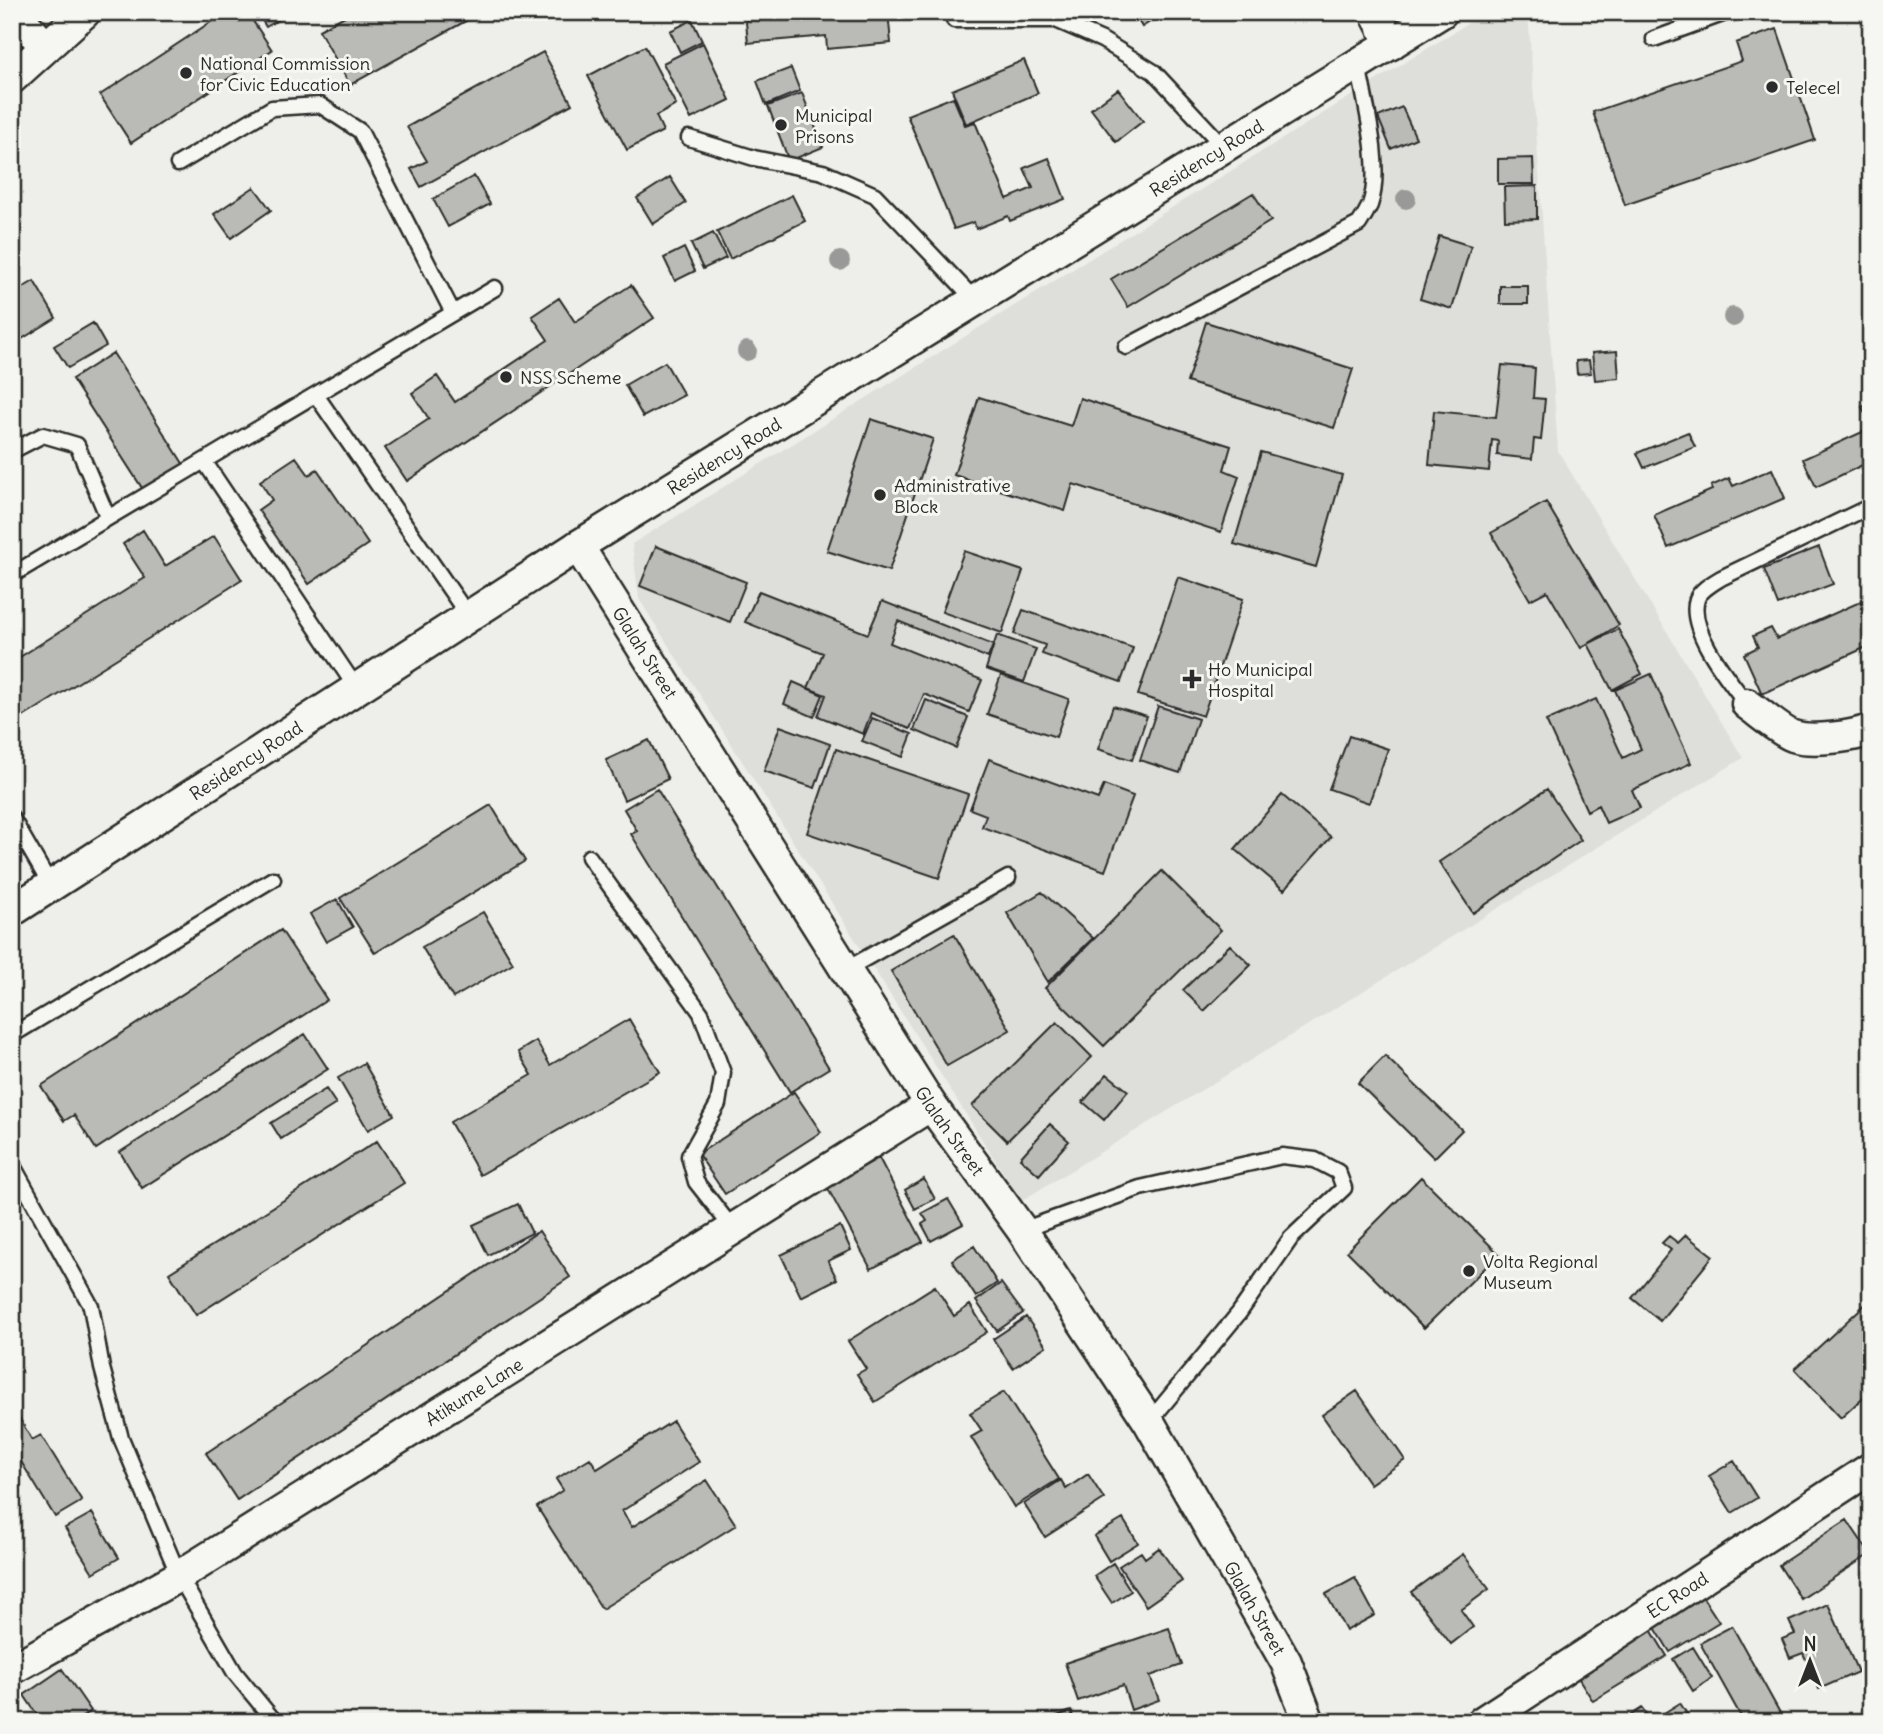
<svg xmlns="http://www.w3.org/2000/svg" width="1883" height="1734" font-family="Delius,sans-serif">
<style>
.built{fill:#dededb}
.building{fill:#babab7;stroke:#2b2b2b;stroke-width:2}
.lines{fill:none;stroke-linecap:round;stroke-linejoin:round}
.lane-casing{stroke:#2b2b2b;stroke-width:19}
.street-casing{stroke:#2b2b2b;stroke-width:35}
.lane{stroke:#f6f6f2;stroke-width:14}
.street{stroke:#f6f6f2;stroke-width:30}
.tree{fill:#999997}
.poi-dot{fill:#2b2b2b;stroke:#f6f6f2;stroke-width:2.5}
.labels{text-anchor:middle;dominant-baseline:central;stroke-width:6;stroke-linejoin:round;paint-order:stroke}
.poi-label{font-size:18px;fill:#2b2b2b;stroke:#f6f6f2;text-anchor:start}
.street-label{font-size:18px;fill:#2b2b2b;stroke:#f6f6f2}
</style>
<rect width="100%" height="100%" fill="#eeeeea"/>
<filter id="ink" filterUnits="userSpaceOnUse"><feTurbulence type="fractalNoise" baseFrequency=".0143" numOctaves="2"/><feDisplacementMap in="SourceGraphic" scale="14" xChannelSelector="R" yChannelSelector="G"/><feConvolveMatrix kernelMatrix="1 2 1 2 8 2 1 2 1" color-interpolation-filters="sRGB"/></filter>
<g filter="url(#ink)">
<!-- built -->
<path class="built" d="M1486,12H1528L1558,451L1743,758L1021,1201L639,599L632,544Z"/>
<!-- building -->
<path class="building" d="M226,12H247L272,50L131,143L100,95Z
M257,12H292L266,27Z
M352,12H482L350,85L319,30Z
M745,12H888L891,43L827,49L826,36L748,43Z
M1133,12H1165L1142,27Z
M692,20L702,41L680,52L670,31Z
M1777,29L1815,140L1625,205L1593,112L1742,61L1736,43Z
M703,43L730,100L691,119L663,63Z
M645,46L676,105L656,116L663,131L627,150L588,76Z
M543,52L572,104L421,187L411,169L427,161L407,127Z
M1024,60L1038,93L966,124L952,90Z
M791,68L800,91L766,105L757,81Z
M1118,89L1143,121L1116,142L1091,109Z
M802,93L823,147L789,161L768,106Z
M953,97L965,125L975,122L1007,199L1033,188L1024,168L1049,158L1065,199L1010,221L1008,216L976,229L974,222L954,229L907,115Z
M1402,107L1416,138L1391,149L1378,117Z
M1533,158L1534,184H1498V159Z
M474,176L490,204L448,227L433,199Z
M670,177L686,203L653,224L637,198Z
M1537,186V219L1505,220L1504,187Z
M254,187L271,210L231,238L214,214Z
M1253,193L1271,221L1128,307L1111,279Z
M792,195L805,221L730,259L717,232Z
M713,233L726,258L703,269L691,244Z
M1439,236L1471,246L1452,309L1420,299Z
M684,248L695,271L675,281L664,258Z
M34,281L56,318L12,345V294Z
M631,285L654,318L407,481L385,448L429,419L412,393L437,376L455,402L548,340L532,316L559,298L575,322Z
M1500,286H1528V304H1500Z
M1206,322L1353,369L1334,428L1187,382Z
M93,323L106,346L68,368L54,346Z
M1617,351L1619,378L1595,380L1592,353Z
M113,353L184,465L144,491L72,379Z
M1589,360L1591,373L1577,374L1576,361Z
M665,362L684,395L643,417L625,385Z
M1502,365L1535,368L1533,398L1545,399L1541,440L1534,439L1532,459L1497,455L1498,441L1492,440L1489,471L1429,465L1434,411L1496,417Z
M979,397L1071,426L1080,398L1231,446L1224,470L1239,476L1221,532L1073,484L1065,511L954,475Z
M1871,403V426L1862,407Z
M871,419L933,439L889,571L827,551Z
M1871,428V461L1816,487L1803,459Z
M1688,432L1695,447L1644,468L1637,453Z
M1261,452L1342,475L1316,567L1234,544Z
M296,457L309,475L317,469L368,544L309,584L258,510L272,500L260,481Z
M1772,469L1785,498L1668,548L1654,515L1712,490L1711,486L1729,478L1733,486Z
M1546,502L1619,625L1581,648L1547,591L1530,600L1491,533Z
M143,530L165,566L214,536L242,580L12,724V662L145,578L123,544Z
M656,546L746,582L730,622L640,586Z
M1819,547L1833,584L1778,605L1764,569Z
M964,551L1023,571L1002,633L942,612Z
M1178,577L1243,599L1203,716L1138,695Z
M759,591L868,634L882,601L993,645L988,658L898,621L890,643L982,680L969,712L924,694L910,729L871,713L863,734L818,716L826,695L808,688L823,653L745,622Z
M1871,597V645L1762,694L1744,654L1758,647L1753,636L1771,628L1777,639Z
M1023,610L1133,648L1121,682L1042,654L1045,645L1014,634Z
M1618,629L1642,674L1612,690L1588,644Z
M997,635L1036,649L1024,682L986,669Z
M1651,674L1691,763L1632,790L1640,808L1606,823L1598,805L1587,811L1546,721L1596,699L1623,758L1641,749L1615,690Z
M1001,675L1069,699L1056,737L987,714Z
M793,682L823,695L814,717L784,704Z
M926,700L968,717L956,748L914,730Z
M1113,706L1147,716L1132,760L1098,749Z
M1158,706L1198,719L1180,773L1140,760Z
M872,718L912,734L903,757L862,741Z
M780,726L830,744L815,788L764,771Z
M1349,736L1388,749L1369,803L1329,789Z
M649,740L668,779L624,800L606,760Z
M836,749L968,794L939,878L807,833Z
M989,759L1098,799L1104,785L1133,796L1105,871L982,827L986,815L970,809Z
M657,789L829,1068L790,1092L631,834L637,831L624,809Z
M1547,789L1581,840L1473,913L1439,862Z
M1282,795L1331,837L1284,890L1235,849Z
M491,805L525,861L375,953L340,898Z
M1162,871L1221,930L1104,1046L1045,988Z
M1042,892L1093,938L1048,982L1007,913Z
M337,899L353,927L326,942L310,914Z
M483,912L513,963L453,998L422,947Z
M281,930L327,1000L96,1149L74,1115L64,1121L41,1086Z
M954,934L1010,1030L947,1066L891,971Z
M1230,945L1251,965L1204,1011L1183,990Z
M629,1019L660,1072L480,1175L450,1122L532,1075L518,1052L536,1041L550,1065Z
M1057,1022L1092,1057L1007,1141L972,1106Z
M305,1034L328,1069L142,1188L120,1152Z
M1385,1056L1462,1130L1434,1158L1358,1083Z
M364,1063L394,1115L368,1130L338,1078Z
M1107,1074L1128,1091L1104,1120L1083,1102Z
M326,1089L336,1104L281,1139L271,1123Z
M794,1092L821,1132L725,1194L698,1154Z
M1050,1124L1069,1141L1039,1175L1020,1158Z
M377,1141L404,1183L196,1315L169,1273Z
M879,1158L923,1242L871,1269L827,1187Z
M1421,1177L1499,1254L1424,1328L1347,1251Z
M924,1179L935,1199L915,1209L905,1190Z
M948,1199L963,1224L931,1241L922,1224L927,1221L922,1213Z
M518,1204L532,1233L488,1255L473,1225Z
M840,1226L851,1250L828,1261L837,1279L801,1297L781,1255Z
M539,1231L570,1277L237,1500L206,1453Z
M1686,1235L1713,1256L1660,1321L1632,1298L1671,1250L1662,1243L1669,1236L1678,1243Z
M974,1246L997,1283L976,1297L952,1260Z
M1001,1283L1023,1313L997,1331L976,1301Z
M935,1286L954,1316L970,1305L987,1332L875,1402L857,1374L866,1369L848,1341Z
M1871,1299V1390L1841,1418L1795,1369Z
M1026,1317L1046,1346L1013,1368L993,1339Z
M1357,1391L1405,1460L1370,1484L1322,1415Z
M1004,1392L1059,1479L1014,1507L971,1437L982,1431L970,1413Z
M14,1409L32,1440L41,1435L82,1501L55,1517L12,1447V1410Z
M673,1421L699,1462L622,1511L632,1527L707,1480L736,1525L602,1609L537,1507L563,1490L556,1479L590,1458L597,1469Z
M1734,1461L1757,1498L1732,1513L1709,1476Z
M1088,1474L1104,1499L1045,1537L1024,1504L1061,1480L1066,1489Z
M92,1513L119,1558L93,1573L65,1528Z
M1123,1519L1138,1543L1109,1561L1094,1536Z
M1847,1520L1870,1554L1801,1599L1779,1565Z
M1159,1548L1182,1581L1146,1606L1119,1566L1141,1552L1145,1558Z
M1463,1554L1489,1589L1461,1610L1473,1627L1451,1644L1411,1592Z
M1113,1563L1131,1591L1112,1603L1094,1576Z
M1355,1578L1375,1615L1346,1631L1326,1594Z
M1702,1596L1719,1622L1670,1652L1649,1618Z
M1828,1604L1858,1672L1819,1689L1803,1653L1790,1658L1782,1639L1795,1634L1789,1621Z
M1645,1620L1667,1656L1593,1701L1574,1671Z
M1732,1626L1785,1722H1744L1700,1643Z
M1169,1628L1182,1665L1150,1676L1159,1700L1131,1710L1123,1685L1078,1701L1065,1663Z
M1693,1647L1712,1678L1693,1691L1673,1659Z
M62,1669L91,1711L75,1722H42L24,1695Z
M1680,1703L1692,1722H1626L1625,1719L1642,1708L1651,1721Z
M1071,1711L1075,1722H1040Z"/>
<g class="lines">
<!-- lane casing -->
<g class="lane-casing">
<path id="lane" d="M954,20H1056L1102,40L1154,72L1224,147
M1654,39L1728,12
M689,138L754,158L823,172L875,195L976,301
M178,164L272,108L320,105L360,131L453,313
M1126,347L1359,224C1363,218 1367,211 1370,205C1383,167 1365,104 1358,64
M316,395L469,617
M12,451L43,435L77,445L108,518
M204,461L357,689
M12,575L495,288
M1747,704C1729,680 1687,630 1697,599C1700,590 1713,583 1721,578L1871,506
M12,818L51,886
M589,857L701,1013L723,1073L718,1104L689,1156L696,1182L733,1229
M845,970L1008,878
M12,1035L273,879
M12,1164L91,1306L102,1368L121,1438L179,1576L235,1673L275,1722
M1022,1230L1140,1188L1282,1156L1315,1160L1338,1172L1344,1188L1291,1238L1239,1313L1149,1422"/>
</g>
<!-- street casing -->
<g class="street-casing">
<g id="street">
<path d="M14,12L46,47"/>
<path d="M1375,12L1391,44"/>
<path d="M12,78L85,12"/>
<path id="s1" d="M578,546L931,1105L1022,1230L1149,1422L1286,1662L1309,1722"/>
<path d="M1747,704C1757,711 1783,733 1793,736C1810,742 1855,737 1871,729"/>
<path id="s2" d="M12,911L578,546L1442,12"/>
<path id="s3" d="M12,1669L179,1576L931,1105"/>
<path id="s4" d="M1482,1722L1871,1468"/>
</g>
</g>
<!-- lane -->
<use href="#lane" class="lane"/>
<!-- street -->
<use href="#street" class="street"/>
</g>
<!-- trees -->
<g class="tree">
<circle cx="1406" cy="199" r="10"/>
<circle cx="840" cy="261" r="10"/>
<circle cx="1733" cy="317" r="10"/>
<circle cx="747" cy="351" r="10"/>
</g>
</g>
<!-- markers -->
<g class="poi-dot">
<circle cx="186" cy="73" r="7"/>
<circle cx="1772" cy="87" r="7"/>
<circle cx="781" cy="125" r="7"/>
<circle cx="506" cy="377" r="7"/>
<circle cx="880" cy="495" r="7"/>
<path d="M1188.5 668.5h7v7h7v7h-7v7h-7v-7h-7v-7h7z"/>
<circle cx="1469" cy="1271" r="7"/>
</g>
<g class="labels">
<!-- poi labels -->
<g class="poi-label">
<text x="200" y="63">National Commission<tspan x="200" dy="21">for Civic Education</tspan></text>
<text x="1786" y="87">Telecel</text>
<text x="795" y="115">Municipal<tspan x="795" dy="21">Prisons</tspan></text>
<text x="520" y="377">NSS Scheme</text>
<text x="894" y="485">Administrative<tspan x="894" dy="21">Block</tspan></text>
<text x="1208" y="669">Ho Municipal<tspan x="1208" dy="21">Hospital</tspan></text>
<text x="1483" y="1261">Volta Regional<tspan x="1483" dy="21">Museum</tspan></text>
</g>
<!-- street labels -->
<g class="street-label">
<text stroke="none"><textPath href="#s2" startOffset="1412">Residency Road</textPath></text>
<text stroke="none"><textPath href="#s2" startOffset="845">Residency Road</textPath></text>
<text stroke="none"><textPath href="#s1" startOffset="126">Glalah Street</textPath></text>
<text stroke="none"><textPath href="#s2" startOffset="278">Residency Road</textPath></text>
<text stroke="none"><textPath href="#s1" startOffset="693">Glalah Street</textPath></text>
<text stroke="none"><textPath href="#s3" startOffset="539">Atikume Lane</textPath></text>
<text stroke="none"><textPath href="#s4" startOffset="233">EC Road</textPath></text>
<text stroke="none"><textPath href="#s1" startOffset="1260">Glalah Street</textPath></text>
</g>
</g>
<!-- margin -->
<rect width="1883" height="1734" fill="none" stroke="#f6f6f2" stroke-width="42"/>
<rect x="21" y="21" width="1841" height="1692" fill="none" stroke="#2b2b2b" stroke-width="2.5" filter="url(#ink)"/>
<!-- north arrow -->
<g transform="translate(1810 1661)" stroke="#f6f6f2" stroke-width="5" paint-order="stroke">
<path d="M0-5L12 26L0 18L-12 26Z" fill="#2b2b2b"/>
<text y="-10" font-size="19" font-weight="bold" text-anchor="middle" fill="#2b2b2b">N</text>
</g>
</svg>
